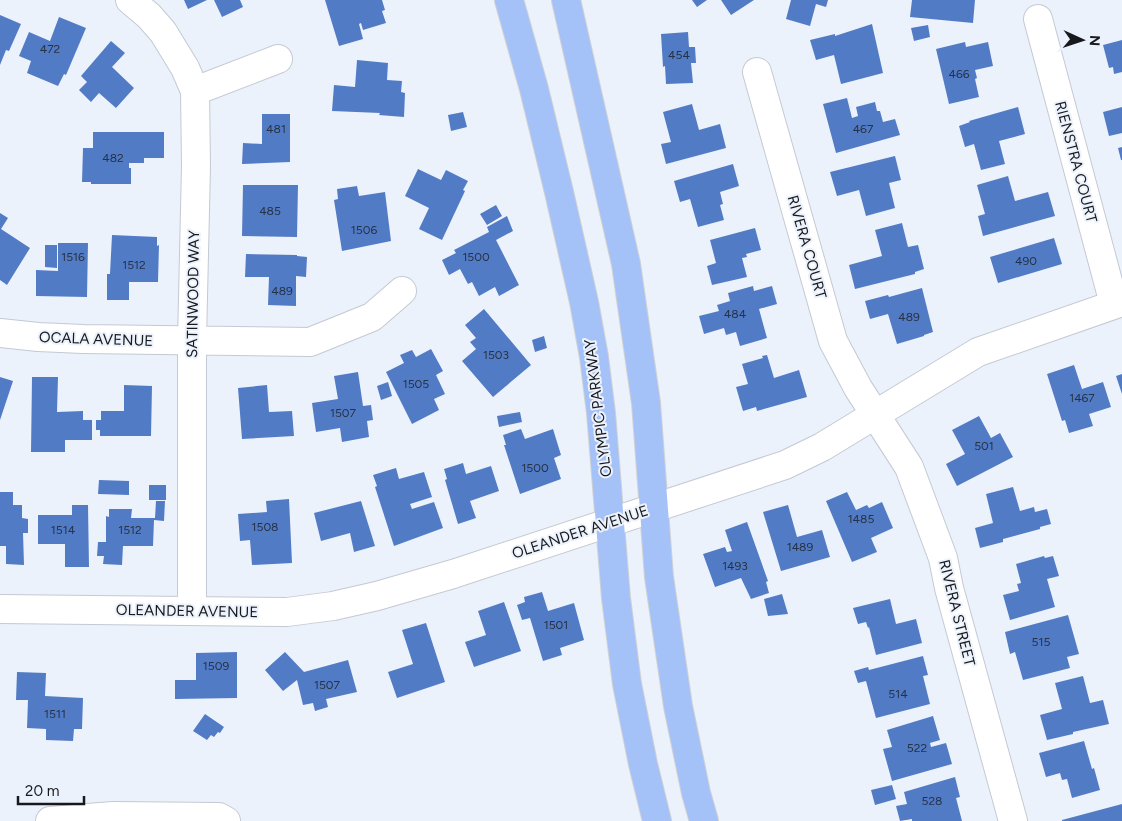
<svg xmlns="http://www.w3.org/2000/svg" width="1122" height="821" font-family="Figtree,sans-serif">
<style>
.building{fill:#527bc6}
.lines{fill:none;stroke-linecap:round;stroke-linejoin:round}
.minor-casing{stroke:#c4c9d3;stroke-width:30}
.major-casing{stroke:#d1d1d2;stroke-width:30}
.minor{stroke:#fff;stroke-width:28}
.major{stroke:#a5c2f8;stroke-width:28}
.labels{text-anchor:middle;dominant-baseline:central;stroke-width:4;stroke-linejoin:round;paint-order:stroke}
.number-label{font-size:12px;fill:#263246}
.street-label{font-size:15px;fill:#17191c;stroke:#ecf2fc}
</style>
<rect width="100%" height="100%" fill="#ecf2fc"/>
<!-- building -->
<path class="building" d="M184,0H207L188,9Z
M214,0H240L243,7L222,17Z
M325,0H382L385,10L382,11L386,23L363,30L361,23L359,24L363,39L339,46Z
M692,0H707L697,7Z
M721,0H754L731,15Z
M791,0H828L826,7L816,4L810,26L786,19Z
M912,0H975L973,23L910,17Z
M0,15L21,24L9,51L6,50L0,65Z
M59,17L86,28L66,75L64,74L58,86L27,73L31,61L19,56L29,32L50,41Z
M872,24L883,73L841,84L834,55L816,60L810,40L835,34V36Z
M928,25L930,37L914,41L911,28Z
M688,32L689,47H695L696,63H691L693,83L666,84L665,66L663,67L661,34Z
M1122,40V72L1114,74L1113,67L1109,68L1103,45Z
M111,41L125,53L112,67L134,88L116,108L99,93L91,102L79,90L87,82L81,76Z
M965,42L966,47L988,42L993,66L975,70L977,78L975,79L979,97L949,104L936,49Z
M357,60L388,63L387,80L402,81L401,92L405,93L404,117L379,115L380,113L332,111L334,85L355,87Z
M847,98L852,118L858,116L856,107L875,102L877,111H880L883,122L895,119L900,135L836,153L823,104Z
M692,104L699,130L720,124L726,148L666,164L661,144L671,142L663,112Z
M1018,107L1025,134L999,141L1005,164L981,170L974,144L965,147L959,126L970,122L969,121Z
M1122,107V133L1109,136L1103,112Z
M463,112L467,127L451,131L448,115Z
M262,114H290V162L242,164L243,143L262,144Z
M93,132H164V158H144V163H129V168H131V184H91V182H82L83,148H93Z
M1122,147V160H1121L1118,148Z
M895,156L901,180L889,183L895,208L866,216L859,190L837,196L830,172Z
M733,164L739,186L720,192L723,204L720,205L724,220L698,227L690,199L680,202L674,181Z
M418,169L441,180L446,170L468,181L463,190L465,191L442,240L419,229L429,208L405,196Z
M1008,176L1015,201L1048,192L1055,216L983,236L978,216L985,214L977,185Z
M243,185H298L297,237L242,236Z
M357,186L359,196L385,192L391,241L342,251L334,200L338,199L337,189Z
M496,205L502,216L487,225L480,214Z
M0,213L8,218L1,229L30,248L7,285L0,280Z
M507,216L513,231L496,240L519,285L499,296L495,287L479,296L472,282L468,284L460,269L449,275L442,260L456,253L454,250L489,232L487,227Z
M902,223L908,247L918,245L924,269L915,272V274L855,289L849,265L882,256L875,230Z
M755,228L761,250L746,254L747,257L742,258L747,277L712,285L707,266L716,263L710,240Z
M112,235L157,237V246L159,245L158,282H129V300H107V274H110Z
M1054,238L1062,264L998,283L990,257Z
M58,243H88L87,297L36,296V270L58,271Z
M45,245H57V268L45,267Z
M246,254L297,255V256L307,257L306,277L296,276V306L268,305L269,277H245Z
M753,286L754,291L772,286L777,304L759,309L767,338L740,346L736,332L726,335L724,328L704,334L699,316L719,311L717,305L730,301L728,293Z
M922,288L933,332L924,335V336L897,344L888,314L870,319L865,301L888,295L889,297Z
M484,309L531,365L493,397L462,361L476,349L470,342L476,338L465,325Z
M544,336L547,348L535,352L532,340Z
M431,349L443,371L436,375L445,394L434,399L439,410L412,424L386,372L404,363L400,355L412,350L416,357Z
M767,355L774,378L799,370L807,397L757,411L756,407L743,411L736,387L748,384L742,364L763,358L762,356Z
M1074,365L1082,389L1103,382L1111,407L1089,414L1093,426L1069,433L1065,420L1062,421L1047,374Z
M358,372L363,406L371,405L373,420L367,421L369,437L342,442L340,428L316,432L312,403L338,399L334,376Z
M1122,374V394L1116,376Z
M0,377L13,381L0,420Z
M32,377H58L57,412L83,411V420H92V440H65V452H31Z
M388,382L392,396L381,400L377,386Z
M124,385L152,386L151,436H100V430H96V420H101V411H124Z
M267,385L269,412L292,411L294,436L242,439L238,388Z
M520,412L522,422L499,427L497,416Z
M979,416L991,438L1000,433L1013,457L957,486L946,464L965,454L952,430Z
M521,429L525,439L553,429L561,455L554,458L561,479L520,494L504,445H506L503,435Z
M463,463L466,474L491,466L499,491L470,501L476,518L458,524L445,480L447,479L444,469Z
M396,468L399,479L424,472L432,497L410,504L412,509L434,502L443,528L394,546L375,487L377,486L373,475Z
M99,480L129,481V495L98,494Z
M149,485H166V500H149Z
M1013,487L1020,511L1034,507L1035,512L1047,509L1051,524L1040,527V529L1003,539V542L980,548L975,528L993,523L986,494Z
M0,492H13V505H22V518L28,519V533H23L24,565L6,564V546H0Z
M847,492L856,510L867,505L869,508L882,502L893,528L871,538L877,552L852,562L826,501Z
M289,499L292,563L252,565L250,540L240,541L238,514L267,512L266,501Z
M156,501H165L164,521L154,520L153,546H123L122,565L103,564L104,556H97L98,542H106V516L109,517V509H132L131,518H155Z
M361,501L375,546L354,552L350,533L321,541L314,513Z
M72,505H88L89,567H65V544H38V515H72Z
M788,505L797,537L822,530L830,557L781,571L763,512Z
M747,522L768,581L766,582L769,593L751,599L741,578L715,587L703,554L725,547L727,552L732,551L725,530Z
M1044,556L1045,558L1053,556L1059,576L1047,579L1055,607L1010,620L1003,595L1019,591L1017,584L1021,583L1016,564Z
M542,592L548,611L574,603L584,640L560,648L562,655L543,661L530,618L522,620L517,605L525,602L524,597Z
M782,594L788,614L768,616L764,599Z
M890,599L896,624L916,619L922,643L876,655L869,627L868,628L866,622L858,624L853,608Z
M504,602L521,651L474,667L465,642L486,635L478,611Z
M1068,615L1079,654L1067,657L1070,668L1023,680L1015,652L1010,654L1005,632Z
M426,623L445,682L397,698L388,672L413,664L402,630Z
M237,652V698L175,699V680H196V653Z
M285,652L304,672L348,660L357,692L326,699L328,707L315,711L313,703L303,705L297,680L283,691L265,670Z
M923,656L928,675L923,676L930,704L876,718L866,681L858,683L854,671L868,667L869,670Z
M17,672L46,673L45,696L83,698L82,729H74L73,741L46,740V729L27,728L28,700H16Z
M1083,676L1090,703L1103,700L1109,724L1073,732V734L1047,740L1040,715L1062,709L1055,683Z
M205,714L224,727L220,733L218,732L214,737L211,735L207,740L193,731Z
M933,716L940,740L930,743L931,747L946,743L952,764L892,781L883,749L892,747L887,730Z
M1084,741L1092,769L1094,768L1100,790L1072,798L1067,779L1062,780L1060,773L1046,777L1039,753Z
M955,777L960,797L956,798L962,821H912V819L900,821L896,806L907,804L904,792Z
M892,785L896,799L875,805L871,790Z
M1122,804V821H1062V820Z"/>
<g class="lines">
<!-- minor casing -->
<g class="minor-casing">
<path id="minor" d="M130,0L149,16L163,32L185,68L195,91L196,166L192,341V611
M1038,19L1114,304
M757,72L833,341L858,388L909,467L943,558L949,588L1013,821
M195,91L278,59
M0,333L38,337L83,339L310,342L372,317L402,291
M0,609L287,612L333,606L377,596L453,574L785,465L822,447L978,352L1122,302
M50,821L113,816L219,817L226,821"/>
</g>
<!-- major casing -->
<g class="major-casing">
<path id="major" d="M509,0L534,89L559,192L584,302L594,357L601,413L616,598L627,684L643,764L657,821
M566,0L626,264L646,403L659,577L678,706L696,793L704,821"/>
</g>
<!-- minor -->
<use href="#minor" class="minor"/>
<!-- major -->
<use href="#major" class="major"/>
</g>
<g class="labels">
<!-- number labels -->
<g class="number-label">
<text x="50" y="49">472</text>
<text x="679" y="55">454</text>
<text x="959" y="74">466</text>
<text x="276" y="129">481</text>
<text x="863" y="129">467</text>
<text x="113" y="158">482</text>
<text x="270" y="211">485</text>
<text x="364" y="230">1506</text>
<text x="73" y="257">1516</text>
<text x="476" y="257">1500</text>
<text x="1026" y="261">490</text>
<text x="134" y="265">1512</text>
<text x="282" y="291">489</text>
<text x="735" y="314">484</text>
<text x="909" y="317">489</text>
<text x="496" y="355">1503</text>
<text x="416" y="384">1505</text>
<text x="1082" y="398">1467</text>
<text x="343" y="413">1507</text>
<text x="984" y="446">501</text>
<text x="535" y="468">1500</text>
<text x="861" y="519">1485</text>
<text x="265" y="527">1508</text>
<text x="63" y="530">1514</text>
<text x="130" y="530">1512</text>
<text x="800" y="547">1489</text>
<text x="735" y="566">1493</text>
<text x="556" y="625">1501</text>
<text x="1041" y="642">515</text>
<text x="216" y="666">1509</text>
<text x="327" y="685">1507</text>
<text x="898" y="694">514</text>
<text x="55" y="714">1511</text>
<text x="917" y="748">522</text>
<text x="932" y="801">528</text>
</g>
<!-- street labels -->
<g class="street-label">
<text transform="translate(1076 162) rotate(75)">RIENSTRA COURT</text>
<text transform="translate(807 247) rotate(74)">RIVERA COURT</text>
<text transform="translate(193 294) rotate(-89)">SATINWOOD WAY</text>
<text transform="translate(96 339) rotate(2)">OCALA AVENUE</text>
<text transform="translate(598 408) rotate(-97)">OLYMPIC PARKWAY</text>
<text transform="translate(580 532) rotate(-18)">OLEANDER AVENUE</text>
<text transform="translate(187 611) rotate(1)">OLEANDER AVENUE</text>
<text transform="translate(957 613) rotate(76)">RIVERA STREET</text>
</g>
</g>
<!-- north arrow -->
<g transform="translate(1082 40) rotate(93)" stroke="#ecf2fc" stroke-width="4" paint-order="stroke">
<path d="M0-4L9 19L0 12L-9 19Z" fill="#17191c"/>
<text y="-8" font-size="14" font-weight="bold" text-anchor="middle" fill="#17191c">N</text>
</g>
<!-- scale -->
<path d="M18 796v8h66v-8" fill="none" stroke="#17191c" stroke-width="2.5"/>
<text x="25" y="796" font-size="15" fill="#17191c" stroke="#ecf2fc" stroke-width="4" paint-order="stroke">20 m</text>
</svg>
